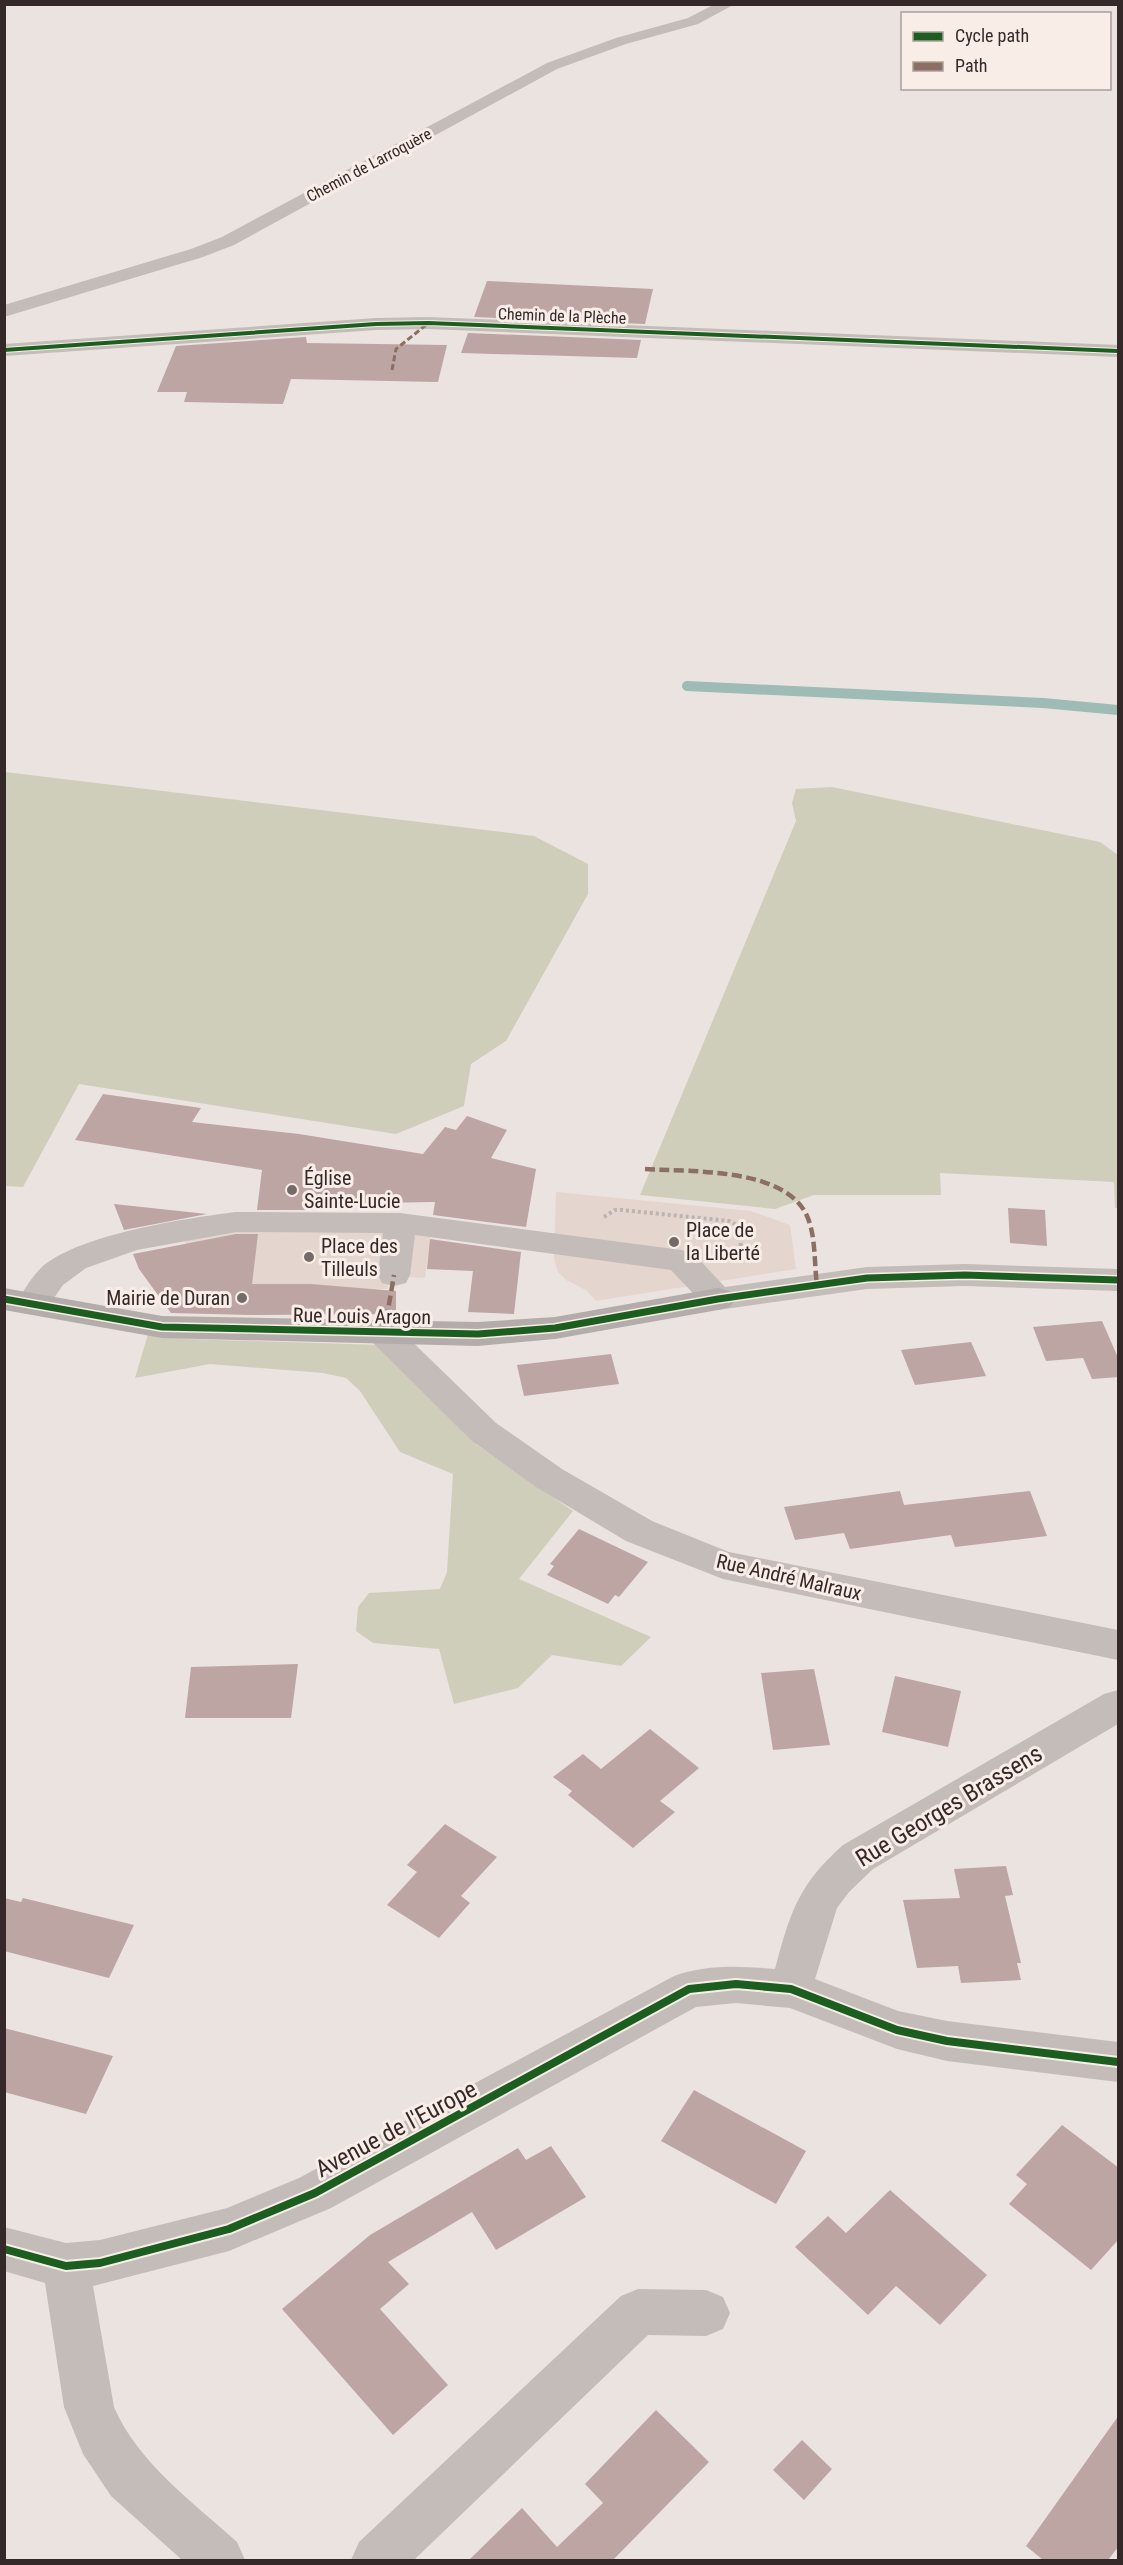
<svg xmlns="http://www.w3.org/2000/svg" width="1123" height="2565" font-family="'Roboto Condensed',sans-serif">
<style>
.green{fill:#cfcebb}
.plaza{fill:#e4d5ce}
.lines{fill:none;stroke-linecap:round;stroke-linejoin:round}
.stream{stroke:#9ebbb5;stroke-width:10}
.building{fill:#bda5a3}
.path{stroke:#bcb4b2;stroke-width:4;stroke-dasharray:3 3;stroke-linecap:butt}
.street{fill:#c4bcb9;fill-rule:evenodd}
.secondary{fill:#b4acaa;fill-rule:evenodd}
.quiet-far1{stroke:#8d6e63;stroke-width:3;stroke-dasharray:6 3;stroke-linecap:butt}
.quiet{stroke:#8d6e63;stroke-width:4.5;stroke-dasharray:10 4.5;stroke-linecap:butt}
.cycleway-far2-casing{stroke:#f8ede7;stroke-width:6}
.cycleway-far1-casing{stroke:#f8ede7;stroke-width:10}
.cycleway-casing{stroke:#f8ede7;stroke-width:12}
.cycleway-far2{stroke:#1b5e20;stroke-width:4}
.cycleway-far1{stroke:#1b5e20;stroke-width:7}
.cycleway{stroke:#1b5e20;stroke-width:8}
.poi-dot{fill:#746a68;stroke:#f8ede7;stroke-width:2}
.labels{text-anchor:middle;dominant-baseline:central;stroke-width:6;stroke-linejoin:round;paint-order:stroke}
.far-street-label{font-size:16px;fill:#342928;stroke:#f8ede7}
.poi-label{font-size:20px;fill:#342928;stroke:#f8ede7;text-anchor:start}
.street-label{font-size:20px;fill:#342928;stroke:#f8ede7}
.near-street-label{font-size:24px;fill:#342928;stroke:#f8ede7}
</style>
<rect width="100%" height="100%" fill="#ebe3e0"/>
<!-- green -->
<path class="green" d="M5,772L534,836L588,864V894L506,1041L471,1064L464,1106L396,1134L79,1084L23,1187L5,1186Z
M832,787L1100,842L1118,855V1208H1115L1114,1182L940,1173L941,1195H814L775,1209L640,1195L796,821L792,803L796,789Z
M148,1334L187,1339L381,1345L477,1445L573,1511L519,1579L651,1637L621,1666L552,1655L518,1688L454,1704L439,1649L373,1643L356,1631L358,1607L369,1593L440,1589L447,1572L453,1474L400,1452L360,1391L346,1378L323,1373L210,1364L135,1378Z"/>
<!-- plaza -->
<path class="plaza" d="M556,1192L751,1211L790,1225L796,1269L596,1301L586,1290L566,1280L558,1272L554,1259Z
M233,1228L431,1233L425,1278L390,1276L387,1289L197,1288L192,1260L184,1238Z"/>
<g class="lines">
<!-- stream -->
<path class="stream" d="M687,686L1043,703L1118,710"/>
</g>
<!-- building -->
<path class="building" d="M487,281L653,289L645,324L474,317Z
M468,333L641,340L637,358L461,353Z
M306,337L307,343L447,345L438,382L291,379L283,404L184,402L187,392H157L176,346Z
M103,1094L201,1108L192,1122L299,1134L423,1154L445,1127L456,1130L467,1116L507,1130L491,1158L536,1169L526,1227L433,1215L435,1202L313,1204L312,1210H257L262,1170L75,1140Z
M114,1204L207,1214L124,1230Z
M1008,1208L1045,1210L1047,1246L1010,1243Z
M236,1234H258L252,1284H311L396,1291V1314L250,1315L171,1313L139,1269L133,1254Z
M430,1239L521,1252L514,1314L468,1312L473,1271L427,1269Z
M1102,1321L1119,1360V1377L1092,1379L1083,1358L1046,1361L1033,1327Z
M971,1342L986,1376L915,1385L901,1350Z
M611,1354L619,1384L524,1396L517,1365Z
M900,1491L904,1505L1030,1491L1047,1536L955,1547L951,1535L850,1549L844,1533L795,1540L784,1507Z
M579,1529L648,1562L619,1597L615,1595L608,1604L547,1575L554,1566L550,1564Z
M298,1664L291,1718H185L191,1667Z
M814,1669L830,1745L773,1750L761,1673Z
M895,1676L961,1691L948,1747L882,1732Z
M650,1729L699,1768L660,1801L675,1812L633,1848L568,1795L572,1791L553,1777L583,1754L601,1769Z
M445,1824L497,1857L461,1896L470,1903L439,1938L387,1905L417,1872L407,1865Z
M1006,1866L1013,1895L1005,1896L1021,1963H1017L1021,1980L961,1983L958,1966L917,1968L903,1900L960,1898L954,1869Z
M4,1898L21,1902L23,1898L134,1925L109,1978L4,1951Z
M4,2028L113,2056L86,2114L4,2092Z
M694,2090L806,2151L776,2204L661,2141Z
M1062,2125L1119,2168V2239L1091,2270L1009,2204L1027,2184L1016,2175Z
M551,2146L586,2197L496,2250L472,2212L388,2262L409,2284L380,2309L448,2385L393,2435L282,2309L370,2235L518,2148L526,2160Z
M890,2190L987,2275L940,2325L896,2286L868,2315L795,2247L828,2216L846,2233Z
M656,2410L709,2462L613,2560H469L522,2508L557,2547L603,2503L585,2484Z
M1119,2415V2546L1108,2560H1043L1026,2546Z
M802,2440L832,2469L804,2500L773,2470Z"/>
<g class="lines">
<!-- path -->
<path class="path" d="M604,1217L615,1210H622L729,1221L740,1227L741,1253H723"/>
<!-- street -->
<path class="street" d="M715,4H735L698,24L626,44L557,69L234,245L203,257L4,317V305L191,249L222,237L547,63L616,38L688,18Z
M428,317L1118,345V357L428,329L376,330L4,356V344L376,318Z
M236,1212L400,1213L681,1250L693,1253L725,1287L867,1267L965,1264L1118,1269V1291L965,1286L867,1289L718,1310L706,1307L671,1270L415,1235L410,1275L406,1283L394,1286L382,1283L378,1275L383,1233L236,1232L137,1250L86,1268L63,1285L45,1311L33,1314L21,1311L16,1303C23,1292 31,1278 40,1269C74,1235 187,1218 236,1212Z
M384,1322L396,1326L496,1423L562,1469L652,1521L729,1552L1118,1630V1660L723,1579L626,1541L536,1487L472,1441L372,1342L367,1334L372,1326Z
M1118,1690V1724L873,1869L849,1892L837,1908L815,1979L898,2011L947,2021L1118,2042V2082L947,2061L897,2049L790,2008L736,2003L696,2007L331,2208L229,2251L93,2286L114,2407C138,2463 193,2502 237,2542L245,2560H182L111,2496L83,2454L64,2407L45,2283L4,2271V2227L66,2243L100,2240L227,2208L299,2178L674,1976C707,1964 741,1966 775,1969C790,1912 799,1884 843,1845L1104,1694Z
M638,2289L706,2290L723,2297L730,2313L723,2329L706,2336L648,2335L414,2560H351L359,2542L621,2296Z"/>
<!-- secondary -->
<path class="secondary" d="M4,1288L162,1316L478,1322L555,1317L718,1288L730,1291L735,1299L730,1307L718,1310L555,1339L478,1346L162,1338L4,1310Z"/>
<!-- quiet-far1 -->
<path class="quiet-far1" d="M392,370L396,349L426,325"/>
<!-- quiet -->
<path class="quiet" d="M645,1169C691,1172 785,1167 807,1216C816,1236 814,1263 817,1285
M384,1334L394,1275"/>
<!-- cycleway-far2 casing -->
<g class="cycleway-far2-casing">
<path id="cycleway-far2" d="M4,350L376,324L428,323L1118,351"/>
</g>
<!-- cycleway-far1 casing -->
<g class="cycleway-far1-casing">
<path id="cycleway-far1" d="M4,1299L162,1327L478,1334L555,1328L718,1299L867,1278L965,1275L1118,1280"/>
</g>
<!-- cycleway casing -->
<g class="cycleway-casing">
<path id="cycleway" d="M4,2249L66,2266L100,2263L229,2229L315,2193L689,1989L736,1984L791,1989L897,2030L947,2041L1118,2062"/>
</g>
<!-- cycleway-far2 -->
<use href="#cycleway-far2" class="cycleway-far2"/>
<!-- cycleway-far1 -->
<use href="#cycleway-far1" class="cycleway-far1"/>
<!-- cycleway -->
<use href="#cycleway" class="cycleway"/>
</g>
<!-- markers -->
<g class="poi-dot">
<circle cx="292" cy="1190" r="6"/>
<circle cx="674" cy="1242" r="6"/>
<circle cx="309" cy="1257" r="6"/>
<circle cx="242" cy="1298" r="6"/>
</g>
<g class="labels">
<!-- far-street labels -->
<g class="far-street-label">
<text transform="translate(369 165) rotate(-28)">Chemin de Larroquère</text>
<text transform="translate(562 316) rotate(2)">Chemin de la Plèche</text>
</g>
<!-- poi labels -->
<g class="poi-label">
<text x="304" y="1178">Église<tspan x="304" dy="23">Sainte-Lucie</tspan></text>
<text x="686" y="1230">Place de<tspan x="686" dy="23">la Liberté</tspan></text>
<text x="321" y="1246">Place des<tspan x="321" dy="23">Tilleuls</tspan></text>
<text x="230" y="1298" text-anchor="end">Mairie de Duran</text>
</g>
<!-- street labels -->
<g class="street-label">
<text transform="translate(362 1316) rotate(1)">Rue Louis Aragon</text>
<text transform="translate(789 1577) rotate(13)">Rue André Malraux</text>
</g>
<!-- near-street labels -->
<g class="near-street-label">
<text transform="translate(949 1806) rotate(-31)">Rue Georges Brassens</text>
<text transform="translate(396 2129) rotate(-28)">Avenue de l'Europe</text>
</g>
</g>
<!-- border -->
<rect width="1123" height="2565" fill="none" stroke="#342928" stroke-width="12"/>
<!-- legend -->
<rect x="901" y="12" width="210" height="78" fill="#f8ede7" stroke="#aa9f9b" stroke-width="1.5"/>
<rect x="913" y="32" width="30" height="9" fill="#1b5e20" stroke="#aa9f9b" stroke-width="1.5"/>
<text x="955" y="42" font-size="18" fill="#342928">Cycle path</text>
<rect x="913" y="62" width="30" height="9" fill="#8d6e63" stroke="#aa9f9b" stroke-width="1.5"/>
<text x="955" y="72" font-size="18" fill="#342928">Path</text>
</svg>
